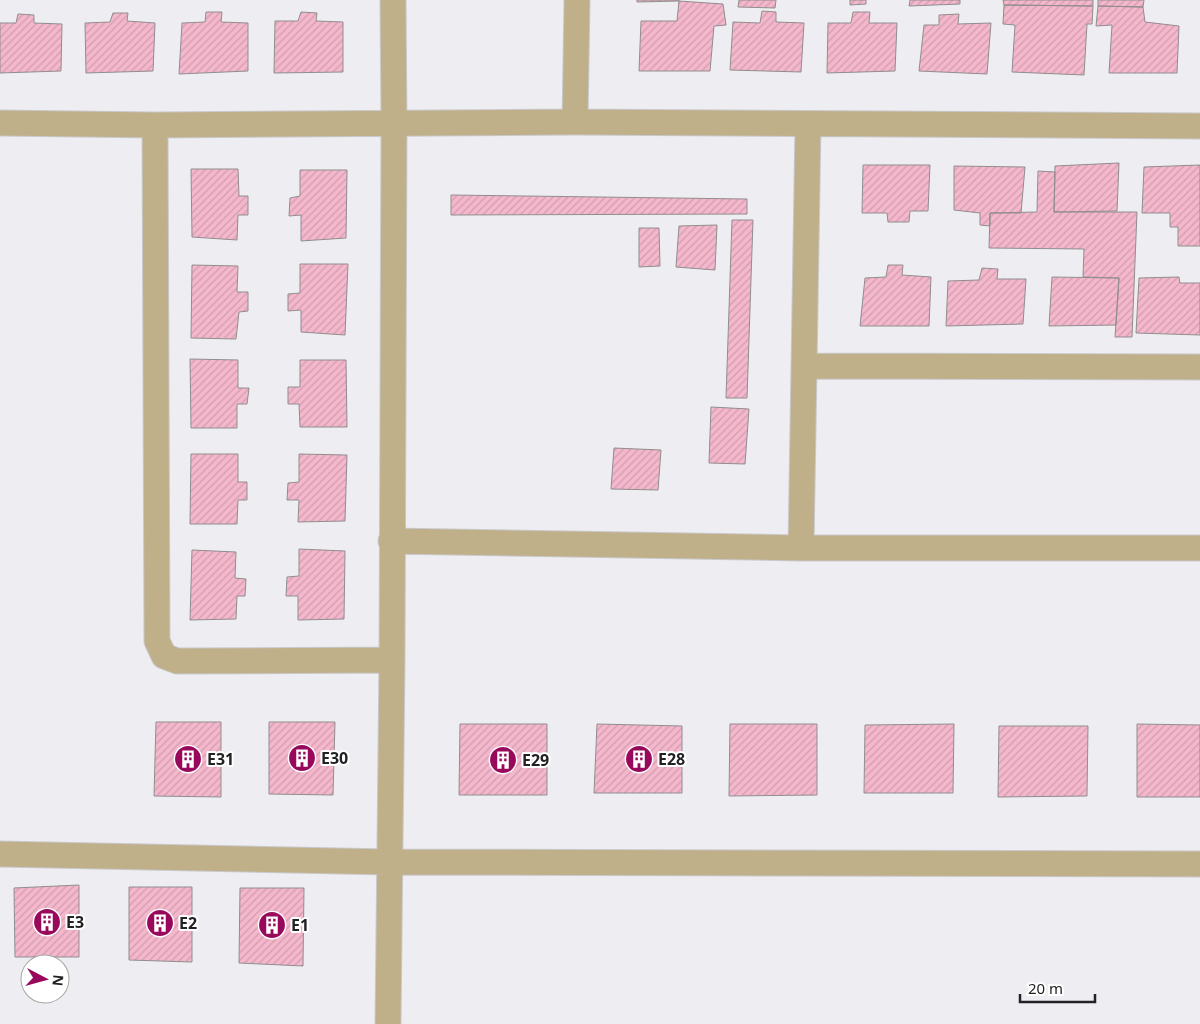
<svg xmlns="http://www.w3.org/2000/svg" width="1200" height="1024" font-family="'Noto Sans',sans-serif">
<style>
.building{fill:url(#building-hatch);stroke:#918d8e}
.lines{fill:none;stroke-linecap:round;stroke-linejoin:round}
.minor-casing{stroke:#c9c9cd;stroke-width:27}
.minor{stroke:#c0b089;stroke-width:25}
.labels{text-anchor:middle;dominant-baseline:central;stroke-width:4;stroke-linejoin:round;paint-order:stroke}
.poi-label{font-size:16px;font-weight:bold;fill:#222224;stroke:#fff;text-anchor:start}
</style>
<defs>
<pattern id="building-hatch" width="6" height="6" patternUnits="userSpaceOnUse" patternTransform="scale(1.25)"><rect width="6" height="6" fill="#f4b7cc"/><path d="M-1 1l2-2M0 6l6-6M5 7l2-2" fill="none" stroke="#d19daf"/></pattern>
</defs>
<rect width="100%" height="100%" fill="#eeeef2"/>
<!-- building -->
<path class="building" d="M637,0H679V1L637,2Z
M739,0H776L775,8L738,7Z
M850,0H866V4L850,5Z
M910,0H960V4L909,6Z
M1003,0H1093V6L1004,5Z
M1098,0H1144L1143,7L1098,6Z
M679,1L723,4L726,25L714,26L710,71H639L641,21H677Z
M1004,5L1093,6L1092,24H1087L1084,75L1012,72L1015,25L1003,24Z
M1098,6L1143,7L1145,22L1179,26L1177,73H1109L1112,25L1096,26Z
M762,11L776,12V22L804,23L801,72L730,70L733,22L760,23Z
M206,12H222L221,22L248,23V71L179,74L182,23L205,22Z
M301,12L317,13L316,21L343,22V72L274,73L275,21H298Z
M853,12H870L869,23H897L895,71L827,73L828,23H851Z
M113,13H128L127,21L155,23L153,71L86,73L85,23L110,22Z
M18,14L34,15V23L62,24L61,71L0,73V23H16Z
M959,14L958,24L991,23L987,74L919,71L924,25H939V15Z
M1119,163L1117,211L1054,212L1055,166Z
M863,165H930L928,211H910L909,222H888L887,213H862Z
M1200,165V246H1178V227H1170V213H1142L1144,167Z
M954,166L1025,167L1021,213H990V226L980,225V213L954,210Z
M191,169H238L239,196H248V215H238L237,240L192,237Z
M300,170H347L346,238L301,241V215L289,216L290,198L300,196Z
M1038,171L1055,172L1054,212H1137L1132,337H1115L1119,278L1083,277L1084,249L989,248L990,213L1037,212Z
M451,195L747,199V214L451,215Z
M732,220H753L747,398H726Z
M717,225L715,270L676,267L679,226Z
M639,228H659L660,266L639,267Z
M300,264H348L345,335L301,332V310L288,311V294L300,293Z
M192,265L238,266L237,292H248V311L239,312L236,339L191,338Z
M888,265H903L902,275L931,277L929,326H860L865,278L886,277Z
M982,268L998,269L997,279H1026L1023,324L946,326L948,281L979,280Z
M1052,277L1119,278L1116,325L1049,326Z
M1179,277L1180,283H1200V335L1136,333L1139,278Z
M190,359L238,360V388H249L247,404H237V428H191Z
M300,360H346L347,427H300L299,404H288V387H300Z
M711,407L749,409L745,464L709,463Z
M614,448L661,450L658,490L611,489Z
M191,454H238V482H247V500H238L237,524H190Z
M299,454L347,455L345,521L298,522L299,500H287L288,483L299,482Z
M299,549L345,551L344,619L298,620V596H286L287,577L299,576Z
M192,550L236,552L235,578L246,579L245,596H237L236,619L190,620Z
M156,722H221V797L154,796Z
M269,722H335L333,795L269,794Z
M460,724H547V795H459Z
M597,724L682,726V793H594Z
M730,724H817V795L729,796Z
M954,724L953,793H864L865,725Z
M1137,724L1200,725V797H1137Z
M999,726H1088L1087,796L998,797Z
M79,885V957H15L14,888Z
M129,887H192V962L129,960Z
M240,888H304L303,966L239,963Z"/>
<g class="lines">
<!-- minor casing -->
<g class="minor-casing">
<path id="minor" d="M575,122L577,0
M0,123L155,125L575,122L1200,126
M155,125L157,641L164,656L177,661L392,660
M804,366L1200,367
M391,541L801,548H1200
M801,548L808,124
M0,854L389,862L1200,864
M388,1024L392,660L394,122L393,0"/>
</g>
<!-- minor -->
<use href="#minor" class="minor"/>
</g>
<!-- icons -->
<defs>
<g id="building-disc" transform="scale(1.4375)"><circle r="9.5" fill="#99095b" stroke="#fff"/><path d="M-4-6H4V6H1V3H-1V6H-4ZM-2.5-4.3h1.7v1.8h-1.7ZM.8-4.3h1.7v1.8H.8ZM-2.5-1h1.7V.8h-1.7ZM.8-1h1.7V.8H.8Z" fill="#fff"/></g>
</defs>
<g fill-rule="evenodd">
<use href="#building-disc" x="302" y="758"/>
<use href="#building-disc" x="188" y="759"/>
<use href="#building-disc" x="639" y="759"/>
<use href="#building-disc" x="503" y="760"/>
<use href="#building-disc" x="47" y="922"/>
<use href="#building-disc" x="160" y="923"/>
<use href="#building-disc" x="272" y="925"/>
</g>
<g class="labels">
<!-- poi labels -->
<g class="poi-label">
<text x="321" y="758">E30</text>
<text x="207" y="759">E31</text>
<text x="658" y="759">E28</text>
<text x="522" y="760">E29</text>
<text x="66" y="922">E3</text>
<text x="179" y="923">E2</text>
<text x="291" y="925">E1</text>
</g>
</g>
<!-- north arrow -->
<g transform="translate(45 979) rotate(96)"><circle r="24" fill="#ffffff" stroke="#a7a7a7"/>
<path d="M0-4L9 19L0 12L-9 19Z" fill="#99095b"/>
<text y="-8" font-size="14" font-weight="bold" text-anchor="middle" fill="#222224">N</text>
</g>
<!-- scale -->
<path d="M1020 994v8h75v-8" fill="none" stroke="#222224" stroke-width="2.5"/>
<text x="1028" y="994" font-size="15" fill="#222224" stroke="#ffffff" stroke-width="4" paint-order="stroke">20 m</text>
</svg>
